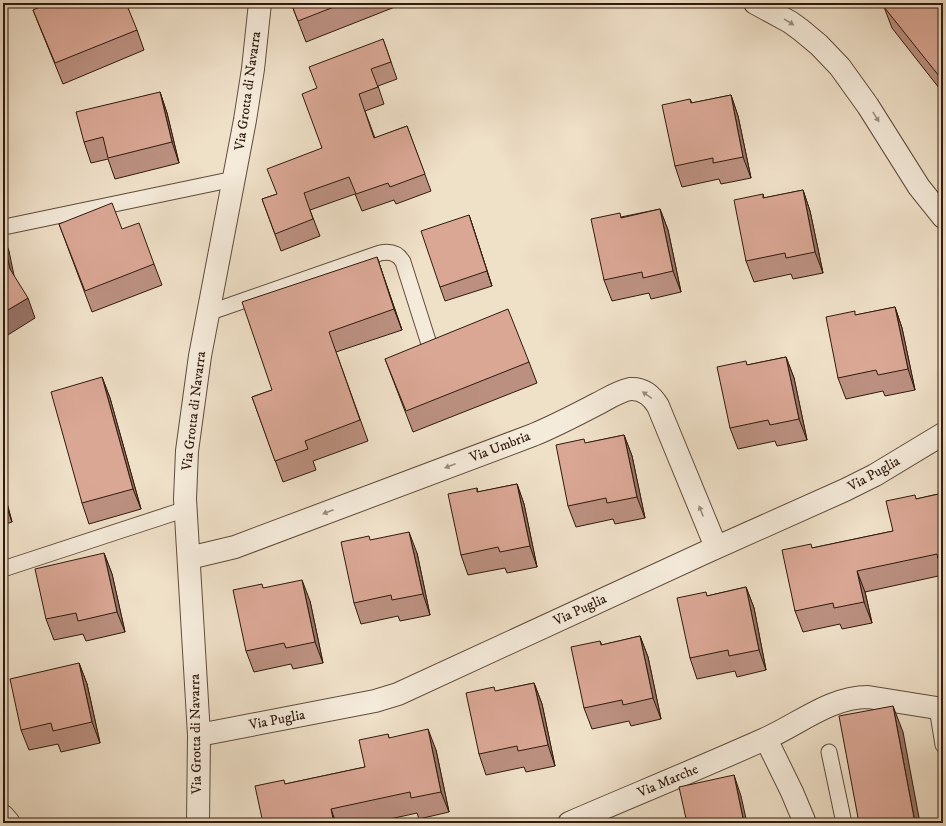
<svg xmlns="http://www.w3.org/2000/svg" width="946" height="826" font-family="'IM FELL DW Pica',serif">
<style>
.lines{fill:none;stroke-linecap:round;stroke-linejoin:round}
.lane-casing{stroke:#604c3c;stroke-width:17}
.street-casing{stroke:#604c3c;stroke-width:24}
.lane{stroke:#f5ebdb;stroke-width:15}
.street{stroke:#f5ebdb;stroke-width:22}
.wall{fill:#bb9080;stroke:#301a0d}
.shaded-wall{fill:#997568;stroke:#301a0d}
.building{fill:#daa795;stroke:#301a0d}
.oneway{fill:#9c8d7e}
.labels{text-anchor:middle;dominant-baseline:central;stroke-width:3;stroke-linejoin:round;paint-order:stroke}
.street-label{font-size:14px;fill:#301a0d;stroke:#f5ebdb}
</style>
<rect width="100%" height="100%" fill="#efe0c8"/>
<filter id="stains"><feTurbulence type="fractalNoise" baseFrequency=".005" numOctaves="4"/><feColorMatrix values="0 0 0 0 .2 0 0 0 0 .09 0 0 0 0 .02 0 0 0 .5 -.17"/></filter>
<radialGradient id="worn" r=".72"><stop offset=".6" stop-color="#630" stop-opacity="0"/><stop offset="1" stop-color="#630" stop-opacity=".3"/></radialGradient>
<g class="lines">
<!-- lane casing -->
<g class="lane-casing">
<path id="lane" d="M9,226L234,179
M208,313L380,253C390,251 398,253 403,262L430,347
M3,569L186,509
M937,708L943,745
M829,752L844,823"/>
</g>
<!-- street casing -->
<g class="street-casing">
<path id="street" d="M755,3L790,22L801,30L819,45L840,67L868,106L919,187L943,217
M189,558L235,547L533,435C555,426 576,415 597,404C607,399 619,391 630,389C643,388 652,396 658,406L716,547
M199,735L375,701L398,694L704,553L845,490L875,475L943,434
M766,739L792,792L805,823
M3,816L9,823
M198,823L199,735L185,499L187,451L200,356L245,120L253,69L260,3
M569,823C634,795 700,768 765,739C799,724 830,697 868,697L943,709"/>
</g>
<!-- lane -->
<use href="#lane" class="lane"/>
<!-- street -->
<use href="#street" class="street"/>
</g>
<!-- wall -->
<path class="wall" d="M291,3H405L306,42Z
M943,3V93L892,28L884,7Z
M33,10L137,30L144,50L63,84L41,30Z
M383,39L397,79L378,86L384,104L365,111L375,138L407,126L431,191L396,204L394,200L362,211L355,194L310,210L320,236L281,251L262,199L277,194L322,148L317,88Z
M160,92L167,113L179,163L115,179L108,159L91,163L84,142Z
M731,95L738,116L751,178L721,184L719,179L682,187L675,166L690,99L692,103Z
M943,113V124L940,116Z
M803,190L810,211L823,273L793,279L791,274L754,282L746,261L763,194L764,198Z
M660,209L668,230L681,292L651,299L649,293L612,301L604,280L621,217Z
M469,215L492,286L445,301L440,287Z
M59,224L122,229L154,264L162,285L92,312Z
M377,257L402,330L336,352L368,441L313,461L316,470L283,482L252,397L272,390Z
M895,307L902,328L915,390L885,396L883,391L846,399L838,378L856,315Z
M786,357L794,378L807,440L777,446L775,441L738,449L730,428L747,365Z
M385,359L529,362L537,383L413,432Z
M102,377L110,398L141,509L89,524L82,503Z
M624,435L632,456L645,518L615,524L613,519L576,527L568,506L586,443Z
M517,484L524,504L537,567L507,573L505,568L468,575L461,555L477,488L478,492Z
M3,488L12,522L3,525Z
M943,493V575L865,592L872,623L842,629L840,624L803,632L795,611L812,548L893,531L916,499Z
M371,540L417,553L430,615L400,621L398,616L361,624L354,603Z
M104,553L112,574L125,632L86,641L83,634L54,640L46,619Z
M746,587L754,608L766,670L737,677L735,671L697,679L690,658L707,596Z
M263,588L310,601L323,663L293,669L291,664L254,672L246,651Z
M640,636L648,657L661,719L631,726L629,721L592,729L584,708L600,641L602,645Z
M79,663L87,684L100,743L61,752L58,744L29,750L21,730Z
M534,683L542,704L555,766L526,772L524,767L486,775L479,754L496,691Z
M388,734L389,738L436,750L449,812L419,819L417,813L372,823H263L285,784L365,767Z"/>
<!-- shaded-wall -->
<path class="shaded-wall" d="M160,92L167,113L179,163L172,142Z
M731,95L738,116L751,178L743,157Z
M803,190L810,211L823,273L815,252Z
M660,209L668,230L681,292L673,271Z
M469,215L474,230L492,286L487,271Z
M3,235L9,251L17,290L10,269L3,238Z
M377,257L384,278L402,330L394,309Z
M28,298L35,318L3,338V313Z
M895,307L902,328L915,390L908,369Z
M786,357L794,378L807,440L799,419Z
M102,377L110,398L141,509L133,489Z
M624,435L632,456L645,518L637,497Z
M517,484L524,504L537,567L530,546Z
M3,488L12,522L3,496Z
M409,532L417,553L430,615L423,594Z
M104,553L112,574L125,632L117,612Z
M857,571L865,592L872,623L864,602Z
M302,580L310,601L323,663L315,642Z
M746,587L754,608L766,670L759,650Z
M640,636L648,657L661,719L653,698Z
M79,663L87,684L100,743L92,722Z
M534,683L542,704L555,766L548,745Z
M893,706L903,732L920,823H915Z
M428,729L436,750L449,812L441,792Z
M734,775L741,796L747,823H744Z
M331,809L336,823H334Z"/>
<!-- building -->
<path class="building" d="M49,3H126L137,30L55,63L33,10Z
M291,3H344L298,21Z
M890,3H943V81L884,7Z
M383,39L391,62L371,69L378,87L359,94L374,138L407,126L425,174L390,187L388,183L356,194L349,177L304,193L313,219L275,234L262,199L277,194L267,169L322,148L302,94L317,88L309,67Z
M160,92L172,142L108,158L103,137L84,142L76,112Z
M731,95L743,157L713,163V158L675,166L662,105L690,99L691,103Z
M943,113V119L940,116Z
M803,190L815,252L786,258L785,253L746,261L734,200L763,194V198Z
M112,203L122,229L139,223L154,264L85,291L59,224Z
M660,209L673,271L643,278L642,272L604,280L591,219L620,213L621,218Z
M469,215L487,271L440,287L421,231Z
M3,238L10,269L28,298L3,313Z
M377,257L394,309L329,332L360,420L305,441L308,449L275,461L252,397L272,390L242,302Z
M895,307L908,369L878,375L876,370L838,378L826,317L855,311V315Z
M508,309L529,362L406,411L385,359Z
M786,357L799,419L770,425L768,420L730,428L717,367L746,361L747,365Z
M102,377L133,489L82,503L51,392Z
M624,435L637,497L607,503L606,498L568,506L556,445L584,439L585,443Z
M517,484L530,546L500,552L498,547L461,555L448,494L477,488V492Z
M943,493V558L938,559L937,554L857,571L864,602L834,608L833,603L795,611L782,550L811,544L812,548L893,531L886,501L915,495L916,499Z
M409,532L423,594L392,600L391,595L354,603L341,542L369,536L370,540Z
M104,553L117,612L78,621L76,613L46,619L35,569Z
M302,580L315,642L286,648L284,643L246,651L233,590L262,584L263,588Z
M746,587L759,650L729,656L728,650L690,658L677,598L706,592L707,596Z
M640,636L653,698L623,705L622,700L584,708L571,647L600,641L601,645Z
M79,663L92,722L53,731L51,723L21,730L10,679Z
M534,683L548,745L518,751L517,746L479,754L466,693L494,687L495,691Z
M893,706L915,823H859L839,716Z
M428,729L441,792L411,798L410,792L331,809L334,823H263L255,786L284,780L285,784L365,767L359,740L388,734L389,738Z
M734,775L744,823H687L679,787Z"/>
<!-- one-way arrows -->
<defs><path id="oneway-solid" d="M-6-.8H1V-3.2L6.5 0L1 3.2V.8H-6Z"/></defs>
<g class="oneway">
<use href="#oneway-solid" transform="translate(789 22) rotate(32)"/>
<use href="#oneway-solid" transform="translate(876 117) rotate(58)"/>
<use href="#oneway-solid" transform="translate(647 395) rotate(-145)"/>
<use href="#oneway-solid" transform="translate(450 466) rotate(159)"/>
<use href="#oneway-solid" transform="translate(701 511) rotate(-112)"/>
<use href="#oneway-solid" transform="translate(328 512) rotate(159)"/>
</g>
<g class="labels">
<!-- street labels -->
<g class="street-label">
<text transform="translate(248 91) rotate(-82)">Via Grotta di Navarra</text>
<text transform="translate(194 411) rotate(-83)">Via Grotta di Navarra</text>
<text transform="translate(500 447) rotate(-21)">Via Umbria</text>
<text transform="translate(874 474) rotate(-29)">Via Puglia</text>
<text transform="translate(580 610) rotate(-25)">Via Puglia</text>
<text transform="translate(277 720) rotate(-11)">Via Puglia</text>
<text transform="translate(196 734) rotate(-91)">Via Grotta di Navarra</text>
<text transform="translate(668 781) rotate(-23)">Via Marche</text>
</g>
</g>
<!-- margin -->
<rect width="946" height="826" fill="none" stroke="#efe0c8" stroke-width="16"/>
<rect x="4" y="4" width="938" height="818" fill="none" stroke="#301a0d" stroke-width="2"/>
<rect x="8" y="8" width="930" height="810" fill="none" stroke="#301a0d"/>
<rect width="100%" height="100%" filter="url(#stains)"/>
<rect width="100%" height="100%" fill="url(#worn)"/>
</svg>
